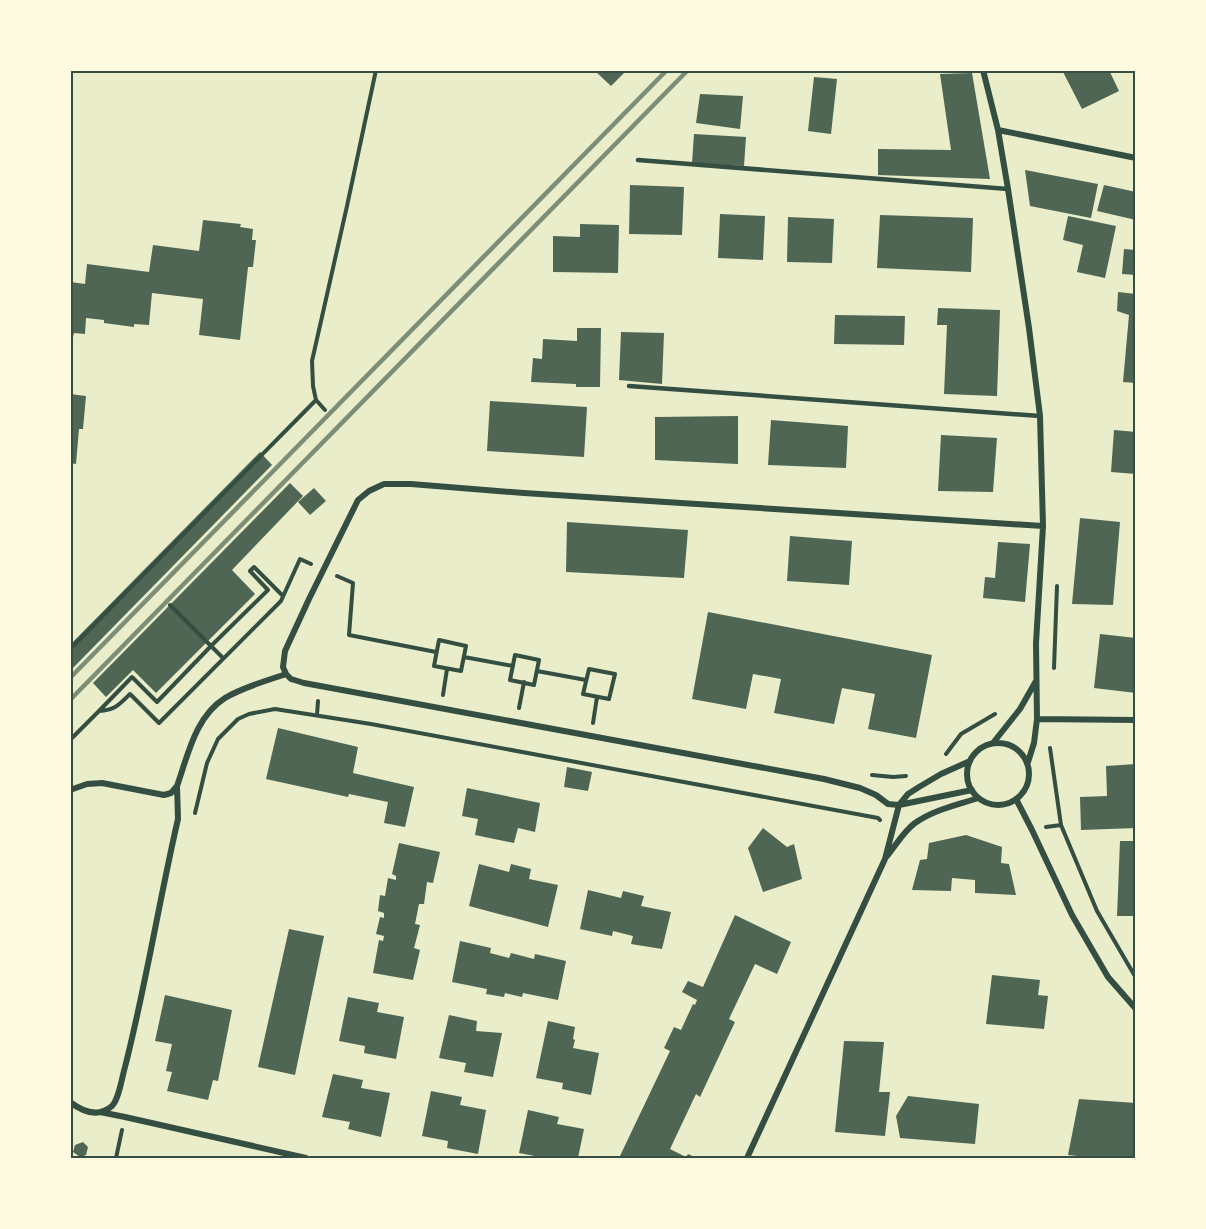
<svg xmlns="http://www.w3.org/2000/svg" width="1206" height="1229" font-family="'Archivo Narrow',sans-serif">
<style>
.building{fill:#4f6655}
.lines{fill:none;stroke-linecap:round;stroke-linejoin:round}
.path{stroke:#344e41;stroke-width:4}
.service{stroke:#344e41;stroke-width:4.5}
.minor{stroke:#344e41;stroke-width:6}
.rail{stroke:#7c8e77;stroke-width:4.5}
.neatline{fill:none;stroke:#344e41;stroke-width:2}
</style>
<rect width="100%" height="100%" fill="#e9edc9"/>
<!-- building -->
<path class="building" d="M594,70H627L611,86Z
M1062,70H1109L1119,91L1082,109Z
M972,73L990,179L878,175V149L951,150L940,74Z
M814,77L837,79L831,134L808,131Z
M700,94L743,96L740,129L696,123Z
M694,134L746,137L744,166L692,163Z
M1025,170L1098,184L1091,218L1030,206Z
M630,185L684,187L682,235L629,234Z
M1104,185L1136,192V220L1097,211Z
M720,214L765,216L763,260L718,258Z
M880,215L973,218L971,272L877,268Z
M1068,216L1116,226L1105,278L1077,272L1083,245L1063,240Z
M788,217L834,219L832,263L787,262Z
M203,220L241,224L240,227L253,229L252,240H256L253,267H248L240,340L199,335L203,299L152,293L149,325L134,324V327L104,323V320L86,318L85,334L74,333L73,337L70,336V282L85,284L87,264L149,272L153,245L199,251Z
M580,224L619,225L618,273L553,272V236L580,237Z
M1124,249L1136,250V275L1122,274Z
M1118,292L1136,294V383L1123,382L1129,315L1117,311Z
M938,308L1000,310L997,396L944,394L947,325H937Z
M835,315L905,316L904,345L834,344Z
M577,328H601L600,387H576V384L531,382L533,358L542,359L543,339L577,341Z
M621,332L664,333L662,384L619,380Z
M70,394L86,396L83,429H79L76,464L70,463Z
M490,401L587,407L584,457L487,451Z
M738,416V464L655,460V417Z
M771,420L848,426L846,468L768,465Z
M1114,430L1136,432V474L1111,472Z
M941,435L997,438L993,492L938,491Z
M260,452L272,465L70,671V645Z
M290,483L303,496L232,570L255,594L156,693L133,670L106,697L93,683Z
M314,488L326,501L310,515L298,502Z
M1080,518L1120,522L1113,605L1072,604Z
M567,522L688,530L684,578L566,572Z
M790,536L852,541L849,585L787,581Z
M998,542L1030,544L1025,602L983,598L985,577L995,578Z
M708,612L932,655L916,738L868,729L875,694L842,688L834,724L774,713L781,679L753,674L746,709L692,699Z
M1100,634L1136,638V693L1094,688Z
M278,728L358,747L353,773L414,787L405,827L384,823L388,802L349,794L348,797L266,779Z
M1136,764V828L1081,830L1080,797L1107,796L1106,766Z
M567,767L592,772L588,791L564,787Z
M467,788L540,803L535,832L518,828L514,843L475,835L478,819L462,816Z
M763,828L787,847L794,844L802,879L763,892L748,848Z
M966,835L1002,847L1001,863L1009,864L1016,895L975,893V880L952,878L951,891L912,890L920,860L927,859L929,843Z
M1120,841H1136V916H1117Z
M399,843L440,852L433,883L427,882L424,904H419L415,924L420,925L414,948L420,950L413,980L373,973L379,940L383,941L384,936L376,934L380,917L384,918V913L378,911L380,895L385,896L388,878L396,880V876L392,874Z
M479,864L509,872L511,864L531,869L529,879L558,885L548,927L469,906Z
M588,890L621,898L623,891L644,896L641,906L671,912L662,949L631,944L633,936L613,931L612,936L580,929Z
M735,915L791,942L777,974L755,964L729,1019L735,1022L700,1097L696,1094L670,1149L686,1157L688,1154L697,1158H619L670,1051L664,1048L674,1027L681,1030L693,1004L695,1005L697,1000L682,992L688,981L703,987Z
M289,929L324,936L295,1075L258,1067Z
M460,941L491,948L490,953L509,958L511,953L534,959L535,954L566,961L558,1000L523,993L522,997L505,993L504,997L486,994L487,989L452,982Z
M992,975L1040,980L1038,995L1048,996L1044,1029L986,1024Z
M165,995L232,1010L218,1081L213,1080L208,1100L167,1091L172,1072L166,1071L172,1044L155,1041Z
M348,997L379,1003L377,1012L404,1017L396,1059L364,1053L365,1046L339,1041Z
M449,1015L477,1021L476,1031L502,1033L493,1077L464,1072L466,1063L439,1058Z
M548,1021L575,1027L573,1039L575,1040L573,1048L599,1053L591,1095L562,1089L563,1083L536,1078Z
M844,1041L884,1042L879,1092H890L885,1136L835,1132Z
M333,1074L363,1080L361,1088L390,1093L381,1137L348,1129L350,1122L322,1117Z
M431,1091L462,1097L460,1105L486,1110L478,1154L447,1148L448,1141L422,1136Z
M908,1096L979,1104L975,1144L900,1138L896,1116Z
M1079,1099L1136,1103V1158H1097L1068,1155Z
M528,1110L559,1117L557,1124L584,1129L578,1158H545L519,1153Z
M83,1142L88,1147L86,1155L80,1157L73,1152L75,1145Z"/>
<g class="lines">
<!-- path -->
<path class="path" d="M316,400L325,410
M337,576L353,583L349,635L436,652
M170,605L211,646L268,590L250,571L254,567L283,596
M439,640L466,646L461,671L434,666Z
M70,649L316,400L313,386L312,361L347,206L376,70
M515,655L539,660L534,685L510,680Z
M464,657L513,666
M1054,668L1057,586
M589,669L615,674L609,699L583,694Z
M537,671L586,680
M443,695L447,669
M519,708L524,682
M99,711L132,677L157,702L211,646L223,658
M317,715L318,701
M593,723L597,697
M70,740L99,711C115,710 119,705 130,694L159,723L281,601L300,559L311,564
M1050,748L1061,825L1097,911L1136,978
M946,754L961,734L995,714
M872,775L893,777L906,776
M195,813L207,763L218,739L238,719L249,714L275,709L371,724L878,818L880,820
M1046,827L1061,825
M116,1158L122,1130"/>
<!-- service -->
<path class="service" d="M638,160L1008,189
M629,386L1040,416"/>
<!-- minor -->
<path class="minor" d="M983,70L998,130L1008,189L1029,328L1040,416L1043,526L1036,643L1037,719L1034,743L1028,762
M998,130L1136,158
M1037,719L1136,720
M967 774a31 31 0 1 1 62 0a31 31 0 1 1-62 0Z
M993,743L1020,709L1036,681
M70,790L87,784L102,783L164,795L171,793L177,786C188,755 195,717 225,698C243,687 266,681 286,674
M972,790L899,805L888,804L876,795L860,788L824,779L304,683L291,679L286,674L283,667L285,651L309,599L358,500L369,491L384,484H411L524,493L1043,526
M1016,799L1032,830L1072,915L1108,977L1136,1009
M887,856C896,845 904,831 915,823C933,810 957,805 978,798
M70,1102C83,1112 98,1118 112,1106C119,1099 122,1077 125,1067C146,985 159,901 178,819L177,786
M100,1112L125,1117L306,1158
M747,1158L885,859L899,805L908,794L919,787L941,774L970,761"/>
<!-- rail -->
<path class="rail" d="M70,678L667,70
M70,700L688,70"/>
</g>
<!-- border -->
<rect width="1206" height="1229" fill="none" stroke="#fefae0" stroke-width="144"/>
<rect x="72" y="72" width="1062" height="1085" class="neatline"/>
</svg>
